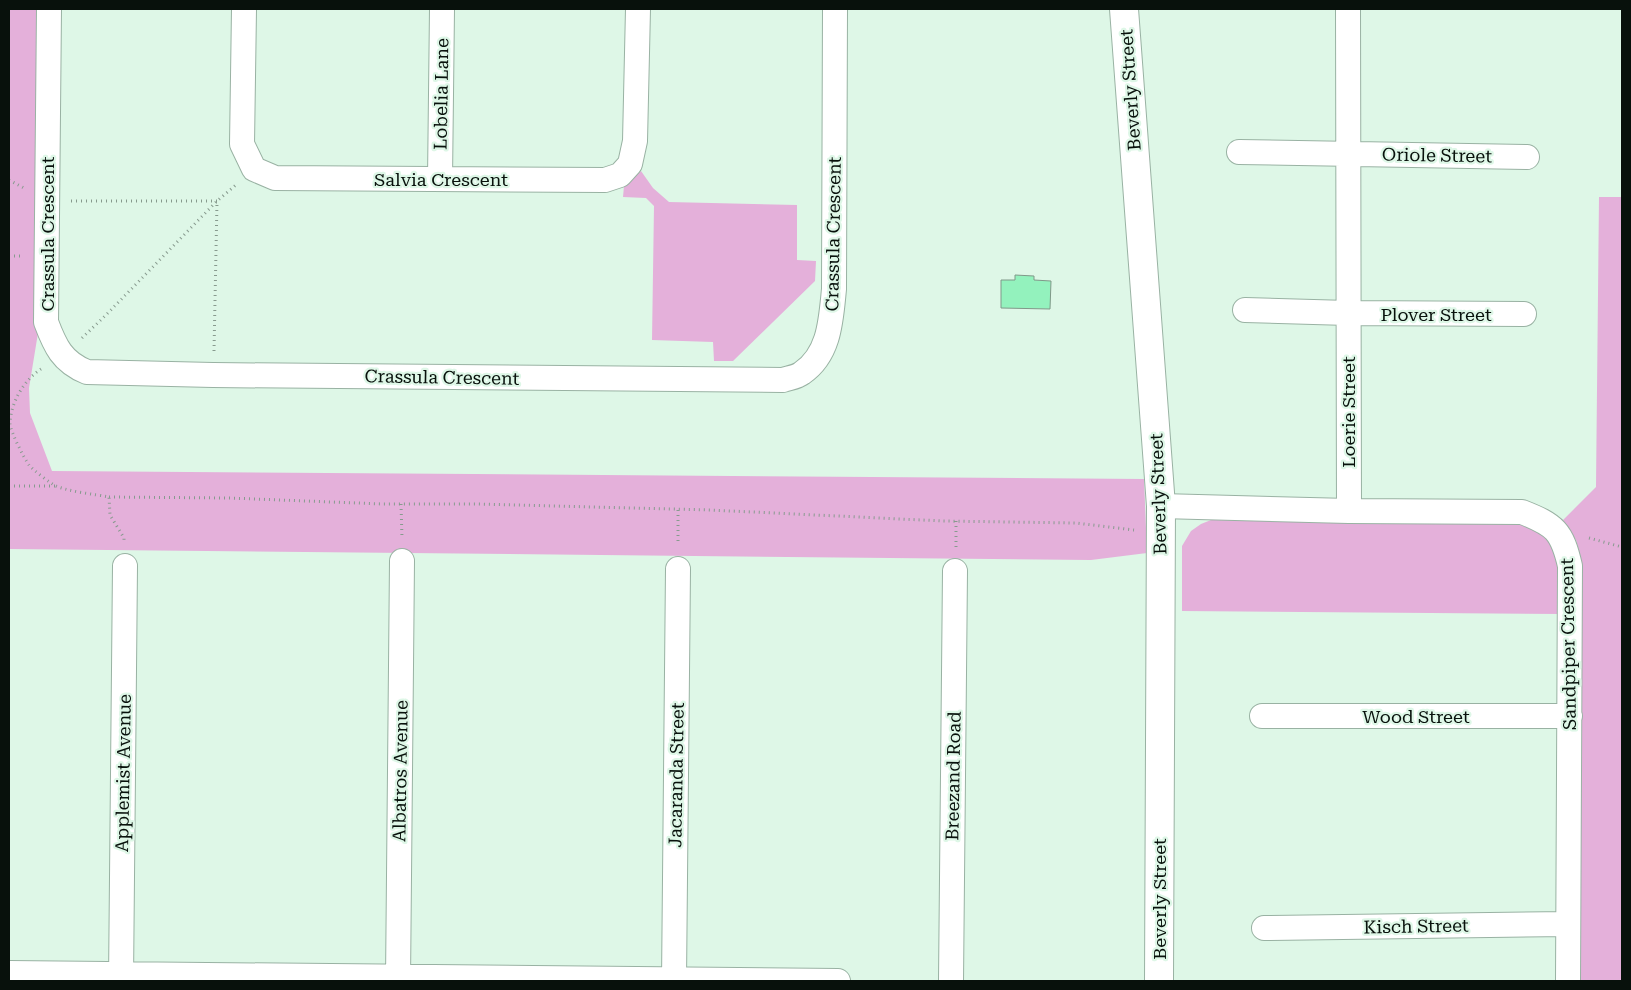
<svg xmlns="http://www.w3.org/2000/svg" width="1631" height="990" font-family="'Roboto Serif',serif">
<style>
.green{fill:#e4b0da}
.building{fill:#93f2bd;stroke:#809889}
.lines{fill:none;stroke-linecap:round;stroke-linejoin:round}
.minor-casing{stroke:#99b2a3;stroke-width:26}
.tertiary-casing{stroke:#99b2a3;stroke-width:30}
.path{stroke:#879a8e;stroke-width:3;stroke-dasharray:1 4;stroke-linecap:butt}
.minor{stroke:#fff;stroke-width:24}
.tertiary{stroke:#fff;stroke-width:28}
.labels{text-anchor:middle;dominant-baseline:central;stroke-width:4.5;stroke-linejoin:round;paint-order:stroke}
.street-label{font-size:18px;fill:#08110c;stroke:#def7e7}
</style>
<rect width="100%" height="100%" fill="#def7e7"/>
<!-- green -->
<path class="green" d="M9,9H40L38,333L29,388L30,413L52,471L1144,479L1147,553L1091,560L9,549Z
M641,171L653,188L669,202L797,205V260L816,261L815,281L733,361H714L713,342L652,340L654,206L646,198L623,197L624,186Z
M1599,197H1622V981H1578L1581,560L1576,540L1563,520L1596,487Z
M1211,520L1518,522L1546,534L1558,554L1561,614L1182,611V546L1191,531L1201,524Z"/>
<!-- building -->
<path class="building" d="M1015,275L1034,276V280L1051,281L1050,309L1001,308V280H1015Z"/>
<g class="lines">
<!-- minor casing -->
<g class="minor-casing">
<path id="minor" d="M49,9L46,322C55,346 62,362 87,372L213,375L783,380C789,378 797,377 802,373C830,354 831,319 834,289L835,9
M244,9L242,144L254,169L275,178L605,180L620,175L630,164L635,141L638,9
M1348,9L1349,511
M1239,152L1527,157
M440,179L442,9
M1245,310L1348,313L1524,314
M1161,506L1349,511L1522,512C1555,525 1562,531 1570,566L1568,981
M1262,716H1570
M1264,928L1568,924
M9,973L838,981
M121,981L125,566
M398,981L402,561
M674,981L678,569
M951,981L955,571"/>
</g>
<!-- tertiary casing -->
<g class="tertiary-casing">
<path id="tertiary" d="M1124,9L1161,506L1159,981"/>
</g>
<!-- path -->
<path class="path" d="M9,180L24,188
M71,201H217L214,351
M9,256H23
M82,338L106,315L217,201L237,184
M41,369C24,380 11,402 10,423C10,431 24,458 29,465C33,470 50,483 56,486C70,492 94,494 109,497L110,515L124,538V543
M9,486H56
M109,497L229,498L383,504H477L710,510L943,521L1076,523L1134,530
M401,504L402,538
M678,510V545
M1589,538L1622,547
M956,547V521"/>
<!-- minor -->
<use href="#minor" class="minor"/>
<!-- tertiary -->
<use href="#tertiary" class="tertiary"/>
</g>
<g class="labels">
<!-- street labels -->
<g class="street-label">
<text transform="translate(1130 90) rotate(-94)">Beverly Street</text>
<text transform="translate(441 94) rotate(-89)">Lobelia Lane</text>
<text transform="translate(1437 155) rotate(1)">Oriole Street</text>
<text x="441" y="179">Salvia Crescent</text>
<text transform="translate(47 234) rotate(-90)">Crassula Crescent</text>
<text transform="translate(833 234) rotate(-89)">Crassula Crescent</text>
<text x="1436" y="314">Plover Street</text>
<text transform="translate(442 377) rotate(1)">Crassula Crescent</text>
<text transform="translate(1348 412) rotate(-90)">Loerie Street</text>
<text transform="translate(1158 494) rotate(-92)">Beverly Street</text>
<text transform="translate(1568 644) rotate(-91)">Sandpiper Crescent</text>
<text x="1416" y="716">Wood Street</text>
<text transform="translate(400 771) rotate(-89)">Albatros Avenue</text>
<text transform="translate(123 773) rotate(-89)">Applemist Avenue</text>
<text transform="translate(676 775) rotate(-89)">Jacaranda Street</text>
<text transform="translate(953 776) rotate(-89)">Breezand Road</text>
<text transform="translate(1159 899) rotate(-90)">Beverly Street</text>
<text transform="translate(1416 926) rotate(-1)">Kisch Street</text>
</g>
</g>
<!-- border -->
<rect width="1631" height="990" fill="none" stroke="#08110c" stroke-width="20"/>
</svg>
